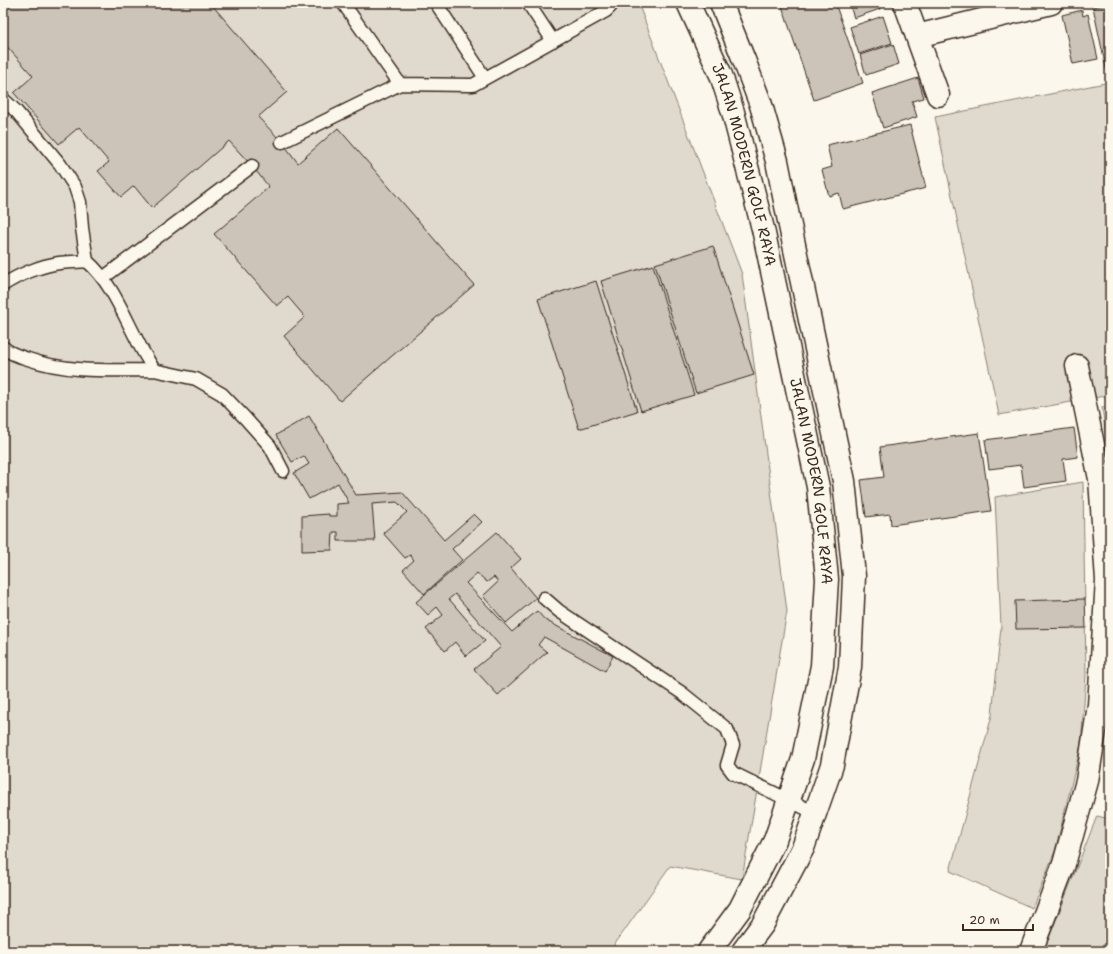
<svg xmlns="http://www.w3.org/2000/svg" width="1113" height="954" font-family="'Shantell Sans',sans-serif">
<style>
.green{fill:#dfd9ce;stroke:#8d8276}
.building{fill:#ccc4b9;stroke:#3b2a1e}
.lines{fill:none;stroke-linecap:round;stroke-linejoin:round}
.service-casing{stroke:#3b2a1e;stroke-width:15}
.minor-casing{stroke:#3b2a1e;stroke-width:25}
.tertiary-casing{stroke:#3b2a1e;stroke-width:25}
.service{stroke:#fbf7ec;stroke-width:12}
.minor{stroke:#fbf7ec;stroke-width:22}
.tertiary{stroke:#fbf7ec;stroke-width:22}
.labels{text-anchor:middle;dominant-baseline:central;stroke-width:3.5;stroke-linejoin:round;paint-order:stroke}
.street-label{font-size:15px;fill:#3b2a1e;stroke:#fbf7ec}
</style>
<rect width="100%" height="100%" fill="#fbf7ec"/>
<filter id="ink" filterUnits="userSpaceOnUse"><feTurbulence type="fractalNoise" baseFrequency=".025" numOctaves="2"/><feDisplacementMap in="SourceGraphic" scale="8" xChannelSelector="R" yChannelSelector="G"/><feConvolveMatrix kernelMatrix="1 2 1 2 8 2 1 2 1" color-interpolation-filters="sRGB"/></filter>
<g filter="url(#ink)">
<!-- green -->
<path class="green" d="M3,3H638L742,274L787,611L742,879L670,866L610,951H3Z
M1110,82V395L999,415L935,117Z
M1110,406V469L1102,407Z
M1083,482L1086,676L1081,745L1055,851L1032,908L950,871L992,715L1001,627L995,497Z
M1097,816L1110,819V951H1044Z"/>
<!-- building -->
<path class="building" d="M3,3H214L212,5L287,92L258,117L282,142L298,163L338,128L474,285L340,401L284,336L305,317L288,297L277,306L214,234L269,187L252,166L229,141L152,208L134,186L121,197L98,171L109,162L79,127L59,144L14,93L33,76L3,42Z
M781,3H835L863,83L814,100Z
M849,3H878L880,9L854,18Z
M1110,3V72L1107,73L1093,7Z
M1082,10L1083,16L1088,14L1098,59L1073,64L1062,15Z
M883,16L892,43L859,54L850,27Z
M893,44L899,64L866,75L860,55Z
M918,78L924,98L912,101L917,117L883,128L872,93Z
M910,125L926,188L843,209L839,193L829,196L822,170L832,167L827,145Z
M713,246L754,375L696,393L655,264Z
M653,265L694,395L641,411L601,281Z
M596,281L637,411L579,429L538,299Z
M309,416L356,495L402,492L444,540L474,514L482,522L452,549L462,560L424,594L403,570L414,560L410,555L405,558L383,533L407,512L397,502L372,504L375,541H338V532H333L332,550L302,551V516L329,514V516H337V504L349,503L338,483L309,499L294,473L309,464L304,456L292,462L276,435Z
M1074,428L1078,457L1063,459L1066,481L1024,487L1021,465L989,469L985,440Z
M979,433L991,511L891,525L890,514L866,517L861,480L884,477L880,447Z
M497,532L521,559L511,568L536,598L506,623L483,596L498,582L494,577L487,582L477,573L466,583L512,632L537,611L545,620L613,656L605,671L544,637L538,645L547,652L498,695L474,669L501,647L455,594L449,599L485,641L466,656L455,642L445,651L426,629L443,615L437,607L428,615L416,602Z
M1085,599L1086,628L1016,629L1015,601Z"/>
<g class="lines">
<!-- service casing -->
<g class="service-casing">
<path id="service" d="M343,3L400,84
M436,3L485,78
M528,3L553,41
M3,99L16,111L60,164L75,187L80,202L82,228L87,261
M282,142L400,84L470,85H473L606,11L611,6V3
M103,278L252,166
M3,285C18,275 40,266 59,263C68,262 78,262 87,261C110,281 122,311 136,338C141,349 148,360 154,370L196,379L222,394L245,418L270,446L283,471
M3,347C10,354 19,356 28,359C68,373 112,370 154,370
M544,598L559,611L682,693L727,729L733,745L727,765L733,773L815,813"/>
</g>
<!-- minor casing -->
<g class="minor-casing">
<path id="minor" d="M905,3L938,95
M917,36L1051,3
M1031,951L1064,864L1087,781L1099,705L1107,580L1100,479L1077,366"/>
</g>
<!-- tertiary casing -->
<g class="tertiary-casing">
<g id="tertiary">
<path id="s1" d="M688,3L721,75L733,112L763,229L818,487L827,579L822,666L803,759L775,840L740,909L709,951"/>
<path d="M721,3L744,60L761,105L777,161L789,221L844,481L854,576L850,667L832,765L803,848L763,924L743,951"/>
</g>
</g>
<!-- service -->
<use href="#service" class="service"/>
<!-- minor -->
<use href="#minor" class="minor"/>
<!-- tertiary -->
<use href="#tertiary" class="tertiary"/>
</g>
</g>
<g class="labels">
<!-- street labels -->
<g class="street-label">
<text stroke="none"><textPath href="#s1" startOffset="172">JALAN MODERN GOLF RAYA</textPath></text>
<text stroke="none"><textPath href="#s1" startOffset="496">JALAN MODERN GOLF RAYA</textPath></text>
</g>
</g>
<!-- margin -->
<rect width="1113" height="954" fill="none" stroke="#fbf7ec" stroke-width="16"/>
<rect x="8" y="8" width="1097" height="938" fill="none" stroke="#3b2a1e" stroke-width="1.5" filter="url(#ink)"/>
<!-- scale -->
<path d="M963 924v6h70v-6" fill="none" stroke="#3b2a1e" stroke-width="2"/>
<text x="969" y="924" font-size="12" fill="#3b2a1e" stroke="#fbf7ec" stroke-width="3" paint-order="stroke">20 m</text>
</svg>
